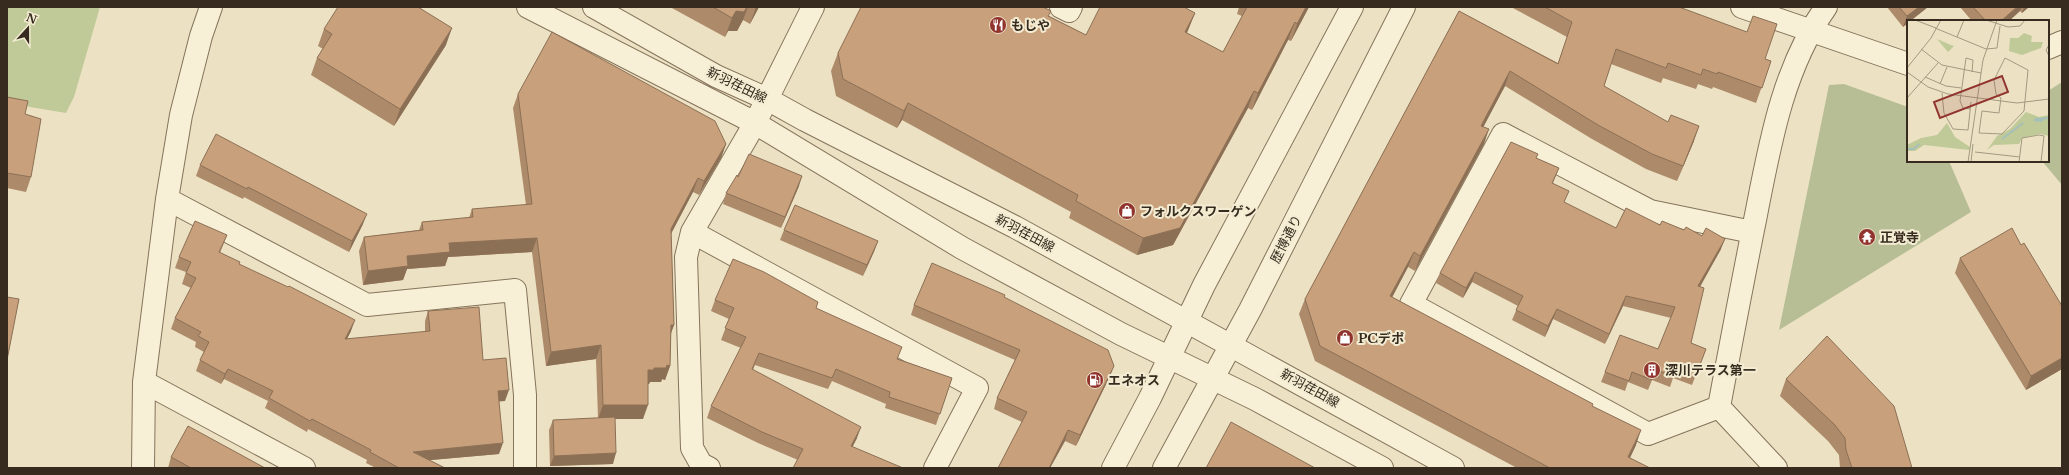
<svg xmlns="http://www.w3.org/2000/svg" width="2069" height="475" font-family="'Libre Baskerville','Noto Sans JP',serif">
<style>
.green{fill:#c0c998}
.cemetery{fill:#b7be96}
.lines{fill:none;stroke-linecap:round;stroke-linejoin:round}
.minor-casing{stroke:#85745b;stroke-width:24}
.minor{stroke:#f7efd6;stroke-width:22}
.wall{fill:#ac8a6a}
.shaded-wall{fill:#8c7056}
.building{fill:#c8a07b;stroke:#8c7056}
.labels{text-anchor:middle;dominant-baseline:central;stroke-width:4;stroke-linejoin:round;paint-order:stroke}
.poi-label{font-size:13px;font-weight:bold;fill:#362b1e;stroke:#f3ecd2;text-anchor:start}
.street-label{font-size:13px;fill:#362b1e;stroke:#f3ecd2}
.inset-river{fill:none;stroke:#a5bfb9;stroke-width:2}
.inset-road{fill:none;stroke:#a39981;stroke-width:1}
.view{fill:#91342e;fill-opacity:0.15;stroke:#91342e;stroke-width:2}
.inset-edge{fill:none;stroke:#362b1e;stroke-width:2}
</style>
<rect width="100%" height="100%" fill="#ece2c3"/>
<!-- green -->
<path class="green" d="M7,7H100L74,97L66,113L30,107L7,100Z"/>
<!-- cemetery -->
<path class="cemetery" d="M2062,82V185L2042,161H2048V91Z
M1844,84L1908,107V161H1949L1971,212L1779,330L1829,85Z"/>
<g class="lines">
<!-- minor casing -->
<g class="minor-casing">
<path id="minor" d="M528,7L755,123L962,248L1121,334L1255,399L1382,468
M594,7L716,76L767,99L805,120L1015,227L1453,468
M1061,7L1069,11L1071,7
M1742,7L1908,64
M2048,48L2062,42
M167,199L367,305L515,290L525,395V468
M692,232L977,388L935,468
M144,382L304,468
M1719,407L1648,434L1411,304L1503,134L1650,211L1752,232
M143,468L144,382L167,199L181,115L201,36L211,7
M709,468L701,464L692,448L686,257L692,232L755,123L813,7
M1113,468L1150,398L1204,285L1352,7
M1164,468L1250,310L1404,7
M1776,468L1719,407C1731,343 1743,279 1756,215C1770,143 1783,68 1826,7"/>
</g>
<!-- minor -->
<use href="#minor" class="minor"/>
</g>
<!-- wall -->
<path class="wall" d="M670,7H759L750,24L743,20L737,31H728L725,37Z
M1239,7H1309L1291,41L1288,40L1252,110L1248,108L1173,245L1137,255L1069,218L1071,212L902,120L897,128L836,96L831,71L838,53L1049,16L1086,35L1195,13L1187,33L1223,52L1242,16L1237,14Z
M1511,7H1679L1765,59L1771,61L1756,103L1713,87L1712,89L1698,84L1696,89L1663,78L1661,83L1611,64L1604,86L1694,141L1677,181L1646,169L1592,139L1505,86L1483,127L1484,144L1415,271L1408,267L1392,297L1592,406L1636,445L1630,458L1650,468H1517L1315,361L1299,314L1305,299L1459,11L1558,63L1567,37Z
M1887,7H1928L1903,27Z
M1960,7H2029L2022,13L2020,11L2009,21H1972Z
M324,29L446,45L394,126L311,75L317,58L323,49L318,46Z
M518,94L726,144L721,158L699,195L693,192L671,234L674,325L671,332L670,366L665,380L662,379L661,382H650L649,384H648L643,419H615L613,464L550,466L549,430L553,420L598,418L596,359L546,366L532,252L448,257L445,266L407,269L403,280L363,285L359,251L364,237L419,230L422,222L469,218L472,209L526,205L513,108Z
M7,97L25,114L31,177L26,192L7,188Z
M1536,158L1559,168L1553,183L1565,203L1616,228L1660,225L1721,249L1700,287L1691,343L1706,349L1692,385L1673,378L1670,387L1652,380L1648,390L1628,382L1625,391L1601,382L1605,372L1658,349L1671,318L1623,306L1605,344L1553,319L1545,337L1512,320L1518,306L1472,282L1463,298L1436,283L1440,273Z
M200,165L363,224L349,252L244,197L243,199L196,176Z
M738,177L799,186L781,228L723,204L726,193Z
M784,230L878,241L863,276L780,240Z
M227,235L220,253L351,331L347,339L425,332V321L428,311L483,360L505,401H499V454L430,460L445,468H376L366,463L367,460L308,429L307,432L265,408L268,401L224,379L221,384L196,371L200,360L204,352L195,347L196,342L171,329L175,318L191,288L182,284L186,272L175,268L179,257Z
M1960,258L2062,306V369L2026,390L1955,273Z
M1004,297L1110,376L1076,446L1065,441L1050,468H998L1022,422L994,409L997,398L1015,360L911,315L914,305Z
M715,300L818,302L816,308L898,359L952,378L936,425L885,408L886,404L832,381L828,389L755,365L753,370L857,438L852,447L798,460L758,443L707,418L711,406L741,348L721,340L729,319L711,311Z
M1786,379L1912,468H1840L1839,455L1828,441L1780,396Z
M171,457L265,468H168Z"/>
<!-- shaded-wall -->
<path class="shaded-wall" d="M747,7H748L743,20L737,31H728L725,37L732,18L736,11Z
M756,7H759L750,24Z
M1306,7H1309L1291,41L1297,24Z
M1919,7H1928L1910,21H1908V23L1903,27L1907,16Z
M2017,7H2022L2020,11L2009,21H2001Z
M2024,7H2029L2022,13Z
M1195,13L1188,30L1178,50L1185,32Z
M1295,22L1288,40L1252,110L1258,93Z
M452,28L446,45L394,126L400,109Z
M1510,71L1505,86L1476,141L1481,126Z
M1254,91L1248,108L1173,245L1137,255L1143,238Z
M908,103L902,120L897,128L904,111Z
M1699,126L1694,141L1677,181Z
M1489,129L1484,144L1415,271L1420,256Z
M726,144L721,158L699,195L704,181Z
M802,176L799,186L781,228L785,217Z
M698,178L693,192L666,243L671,229Z
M367,214L363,224L349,252L352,241Z
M537,238L532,252L448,257L445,266L407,269L403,280L363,285L368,271L407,256L449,243Z
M1725,239L1721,249L1694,297L1698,286Z
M878,241L874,252L863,276L867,265Z
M1414,252L1408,267L1385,311L1390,296Z
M1475,272L1472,282L1463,298L1466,288Z
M1626,296L1623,306L1605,344L1609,334Z
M1557,309L1553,319L1545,337L1548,326Z
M355,320L351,331L341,350L345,339Z
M671,325H674L669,339Z
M601,345L596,359L546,366L551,352Z
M2062,358V369L2026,390L2031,376Z
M667,365L670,366L665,380L662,379L661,382H650L649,384H643L648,370L654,368Z
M1114,366L1110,376L1076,446L1080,435Z
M228,369L224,379L221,384L225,374Z
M509,390L505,401L494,402L498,391Z
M603,405H648L643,419H598Z
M861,427L857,438L847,458L851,446Z
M1068,430L1065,441L1050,468H1049Z
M1641,430L1636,445L1625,468L1628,457Z
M503,443L499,454L409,462L413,452Z
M616,453L613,464L550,466L554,456Z"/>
<!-- building -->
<path class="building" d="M338,7H418L452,28L400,109L317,58L332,34L324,29Z
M713,7H747L744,12L736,11L732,18Z
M861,7H1043L1051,11L1048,16L1086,35L1100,7H1184L1195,13L1185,32L1223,52L1247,7H1306L1297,24L1295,22L1258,93L1254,91L1180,228L1143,238L1076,201L1078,195L908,103L904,111L843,79L838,53Z
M1545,7H1679L1747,32L1753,16L1777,24L1765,59L1771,61L1762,88L1718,72L1717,74L1703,69L1701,75L1668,63L1666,68L1616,49L1604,86L1668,122L1671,115L1699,126L1683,166L1652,154L1598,125L1510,71L1481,126L1489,129L1420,256L1414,252L1390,296L1593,404L1592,406L1641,430L1628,457L1650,468H1550L1320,346L1305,299L1459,11L1558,64L1572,22Z
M1899,7H1919L1907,16Z
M1973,7H2017L2001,21H1986Z
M552,32L715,121L726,144L704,181L698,178L671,229L674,325H671L670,366L667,365L666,368H654V370H648V405H603L601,345L551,352L537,238L449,243L450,252L407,256L408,266L368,271L364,237L423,230L422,222L473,217L472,209L532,204L518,94Z
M7,97L28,101L25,114L41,119L31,177L7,173Z
M216,134L367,214L352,241L248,187L247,189L200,165Z
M1511,142L1538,154L1536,158L1559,168L1552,183L1569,191L1564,202L1616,228L1626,208L1660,225L1662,221L1684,230L1686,227L1702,236L1706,228L1725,239L1698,286L1704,288L1691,343L1706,349L1696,375L1677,368L1674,376L1656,370L1652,380L1632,372L1629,381L1605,372L1620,335L1658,349L1675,307L1626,296L1609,334L1557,309L1548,326L1516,310L1523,296L1475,272L1466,288L1440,273Z
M749,154L802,176L785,217L726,193L737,175L738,177Z
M795,205L878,241L867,265L784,230Z
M195,221L227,235L219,252L240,262L239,264L288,287L289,286L355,320L345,339L430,331L428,311L479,307L483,360L506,358L509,390L498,391L503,443L413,452L445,468H399L370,452L371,450L312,419L310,421L269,398L273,391L228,369L225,374L200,360L209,342L198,336L201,332L175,318L196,278L186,273L191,262L179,257Z
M2012,228L2021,245L2024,243L2062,306V358L2031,376L1960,258Z
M733,259L764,272L818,302L816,308L902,347L897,359L952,378L940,414L889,397L890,392L836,369L832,378L759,353L752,369L861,427L851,446L903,468H793L803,449L762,432L711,406L746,337L725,328L734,308L715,300Z
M932,263L1005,295L1004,297L1108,350L1114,366L1080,435L1068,430L1049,468H998L1027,412L997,398L1020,350L914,305Z
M7,297L19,299L7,360Z
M1827,336L1894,406L1912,468H1852L1846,450L1845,438L1834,424L1786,379Z
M615,417L616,453L554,456L553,420Z
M1231,422L1315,468H1206Z
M188,426L265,468H191L171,457Z"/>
<!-- icons -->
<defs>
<g id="restaurant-disc" transform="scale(0.9)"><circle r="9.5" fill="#91342e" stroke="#f3ecd2"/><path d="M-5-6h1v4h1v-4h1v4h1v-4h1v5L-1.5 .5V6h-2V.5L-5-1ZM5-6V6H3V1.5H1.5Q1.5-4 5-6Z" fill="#fff"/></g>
<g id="shop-disc" transform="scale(0.9)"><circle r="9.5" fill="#91342e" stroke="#f3ecd2"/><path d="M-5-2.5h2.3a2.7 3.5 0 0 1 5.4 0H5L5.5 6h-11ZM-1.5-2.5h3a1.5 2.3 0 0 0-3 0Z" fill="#fff"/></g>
<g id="temple-disc" transform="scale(0.9)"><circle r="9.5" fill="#91342e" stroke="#f3ecd2"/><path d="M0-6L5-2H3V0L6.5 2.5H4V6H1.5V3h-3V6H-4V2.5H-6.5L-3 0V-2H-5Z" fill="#fff"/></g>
<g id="building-disc" transform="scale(0.9)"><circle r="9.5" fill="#91342e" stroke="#f3ecd2"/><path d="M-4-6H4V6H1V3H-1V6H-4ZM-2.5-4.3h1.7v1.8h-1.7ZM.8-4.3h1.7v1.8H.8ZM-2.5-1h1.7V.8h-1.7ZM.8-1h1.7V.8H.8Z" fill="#fff"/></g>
<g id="fuel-disc" transform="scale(0.9)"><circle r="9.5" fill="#91342e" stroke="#f3ecd2"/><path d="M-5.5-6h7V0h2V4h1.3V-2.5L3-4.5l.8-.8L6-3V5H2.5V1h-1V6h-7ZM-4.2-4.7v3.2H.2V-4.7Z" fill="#fff"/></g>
</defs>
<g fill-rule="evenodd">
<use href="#restaurant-disc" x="998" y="25"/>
<use href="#shop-disc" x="1127" y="211"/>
<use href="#temple-disc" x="1867" y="237"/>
<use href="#shop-disc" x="1345" y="338"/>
<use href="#building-disc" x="1652" y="370"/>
<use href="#fuel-disc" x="1095" y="380"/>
</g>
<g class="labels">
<!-- poi labels -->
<g class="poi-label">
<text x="1011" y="25">もじや</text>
<text x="1140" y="211">フォルクスワーゲン</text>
<text x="1880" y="237">正覚寺</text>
<text x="1358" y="338">PCデポ</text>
<text x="1665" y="370">深川テラス第一</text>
<text x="1108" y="380">エネオス</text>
</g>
<!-- street labels -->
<g class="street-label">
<text transform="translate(737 85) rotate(26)">新羽荏田線</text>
<text transform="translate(1025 233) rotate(28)">新羽荏田線</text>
<text transform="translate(1286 239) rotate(-63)">歴博通り</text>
<text transform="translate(1310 388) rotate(29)">新羽荏田線</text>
</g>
</g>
<!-- overview -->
<g transform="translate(1907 20)">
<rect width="142" height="142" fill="#ece2c3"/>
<path d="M117,13L125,16L124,22H136L134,28L115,35L102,31L103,18H111ZM30,19L44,25L47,26L41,32ZM119,92L132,97L142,95V116L133,114L115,118L112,124L87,125L80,130L90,116L103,109ZM40,103L48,117L63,127L62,130L17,125L8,131H0V125L14,118L30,115Z" fill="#c0c998"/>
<path class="inset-river" d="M128,99L142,98M127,100L134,101L138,98M95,119L116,103M0,129H7L12,124"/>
<path class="inset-road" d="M8,0L29,8M79,0L101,7L113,6L118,0M28,8L79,29L90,28L93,6M50,17L57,0M142,25L139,30L142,36M14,29L35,45L74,53M98,38L121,50L117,91L95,114L72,113L75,91L92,93L94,78L89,74L87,60ZM0,48L24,18L34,0M0,52L21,67L41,74L110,83L142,79M18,57L39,66L54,68M33,64L40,47M35,73L37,93L46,109L61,110L64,82M0,78L31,43M63,89L56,88L53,81L59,38L66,40L65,52M68,132L113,137M61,142L76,40L90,0M64,142L66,124M112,142L115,118L132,115L137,116L134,142"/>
<path class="view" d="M95,56L101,72L33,98L27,82Z"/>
<rect width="142" height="142" class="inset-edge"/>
</g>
<!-- border -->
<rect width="2069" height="475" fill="none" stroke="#362b1e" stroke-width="16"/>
<!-- north arrow -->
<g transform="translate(28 28) rotate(21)" stroke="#f3ecd2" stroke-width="3" paint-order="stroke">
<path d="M0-3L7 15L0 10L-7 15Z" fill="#362b1e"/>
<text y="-6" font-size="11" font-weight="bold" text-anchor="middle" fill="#362b1e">N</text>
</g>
</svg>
